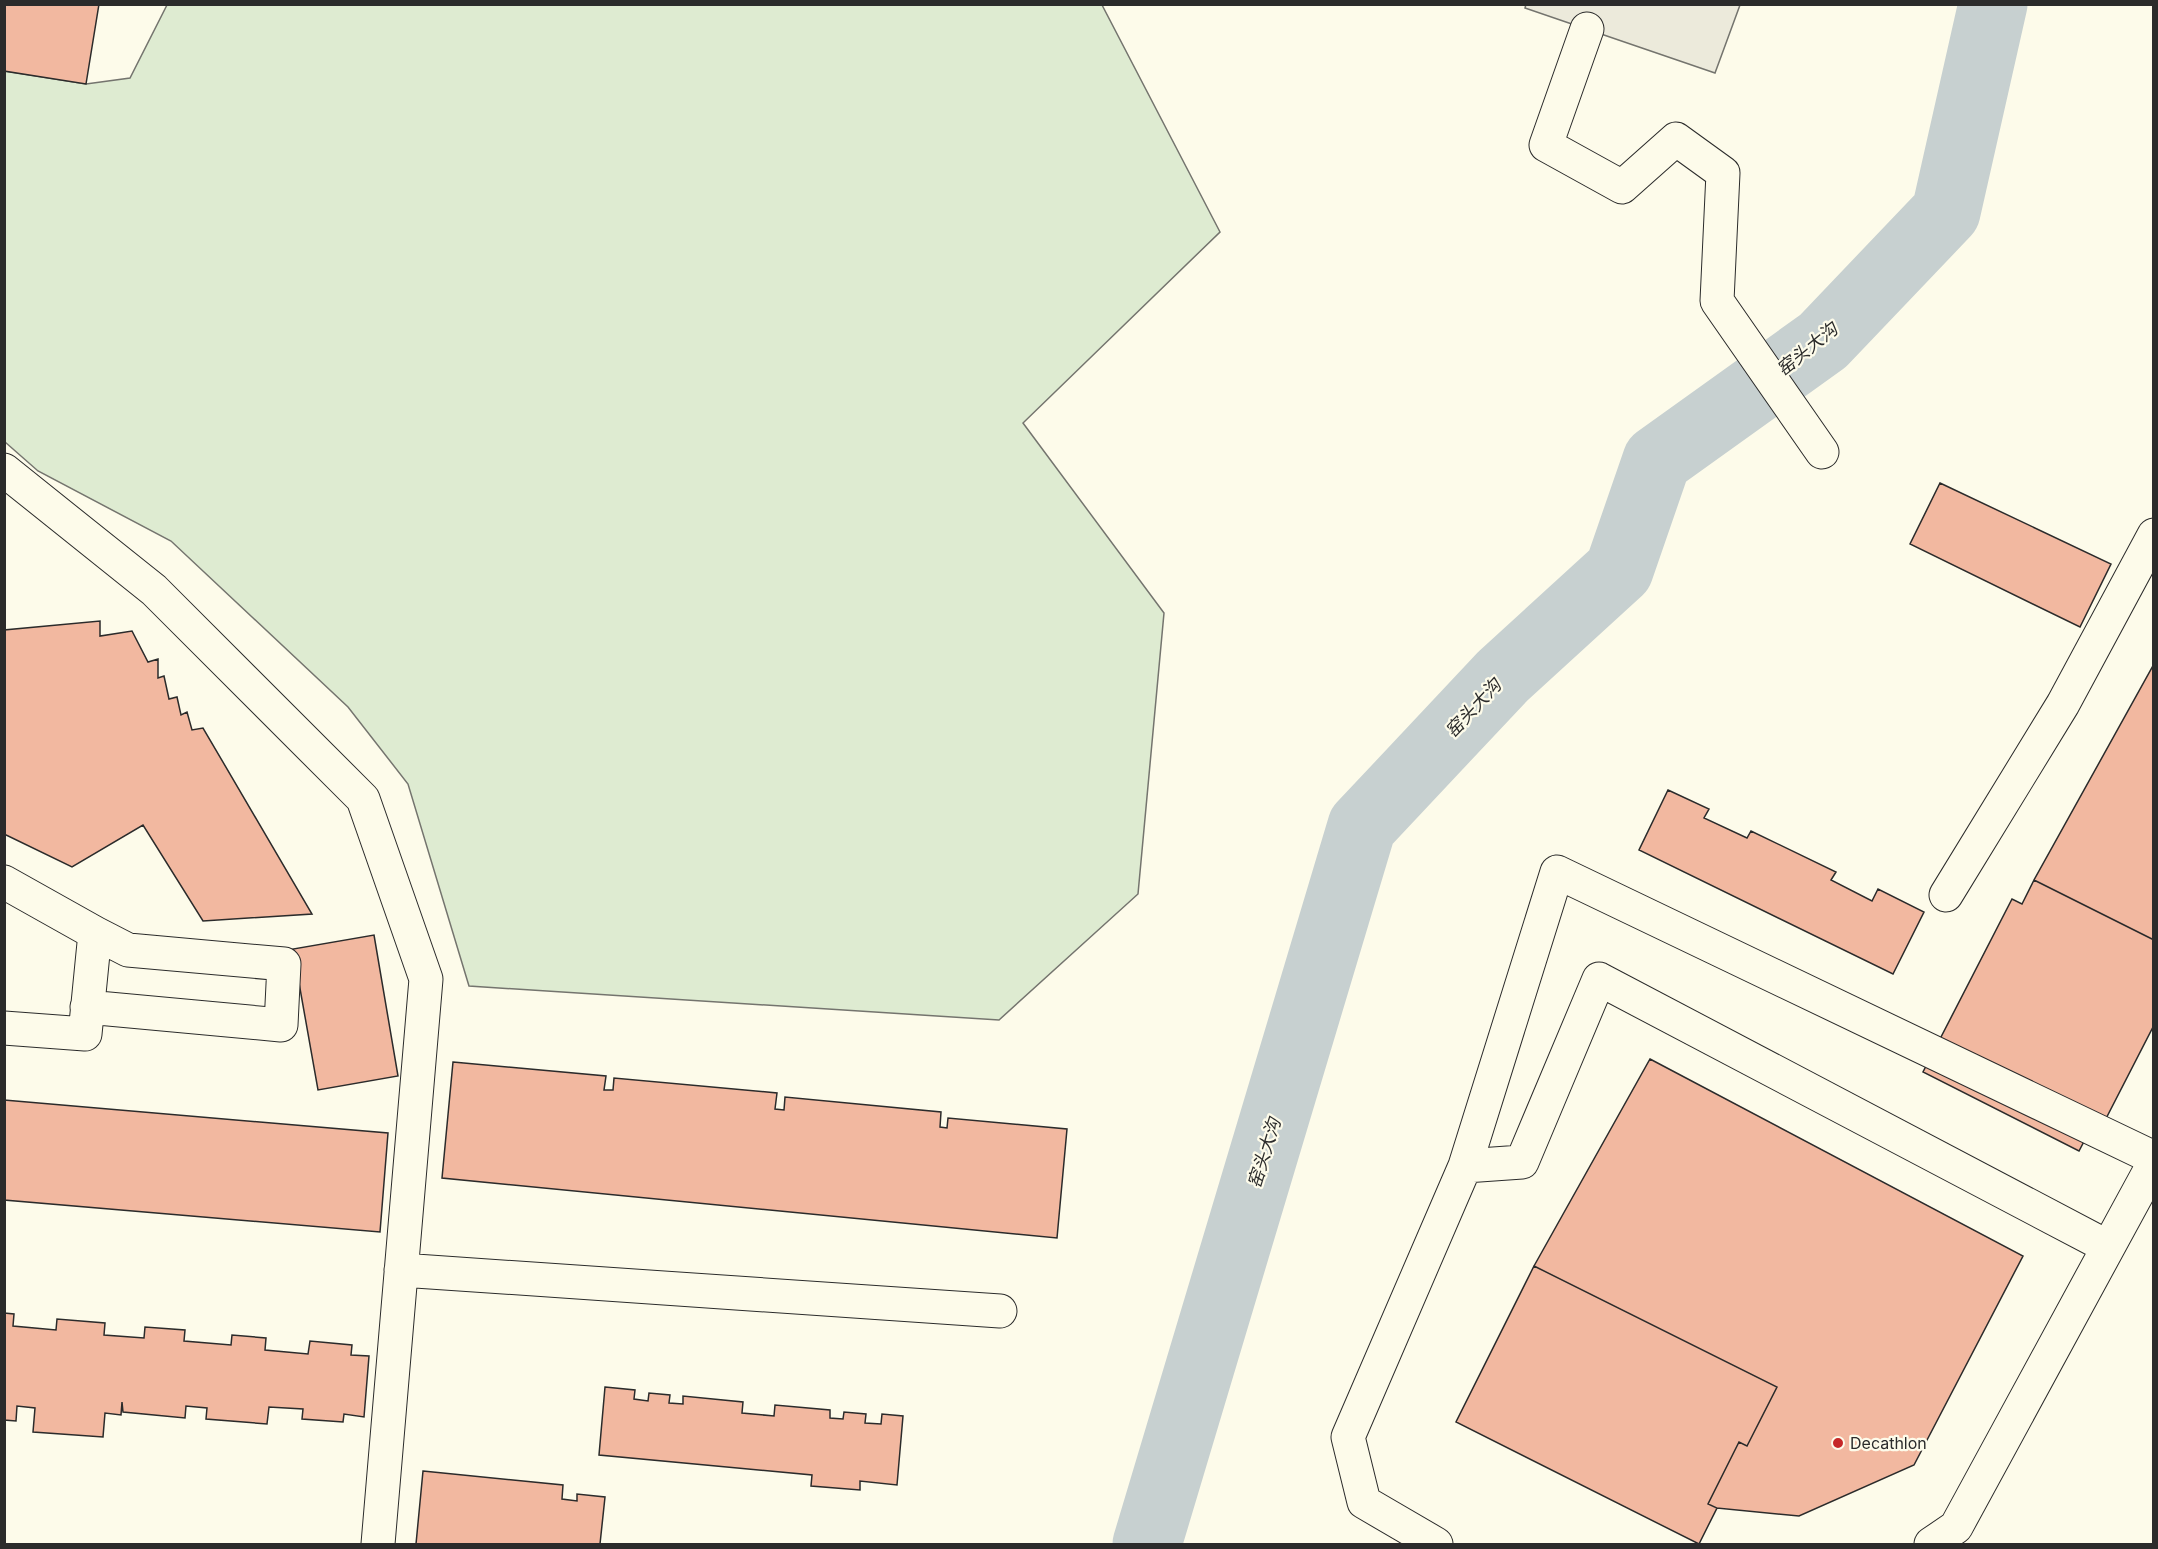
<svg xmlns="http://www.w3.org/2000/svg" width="2158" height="1549" font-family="Inter,'Noto Sans SC',sans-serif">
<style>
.green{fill:#deebd1;stroke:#74746e;stroke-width:1.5}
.parking{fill:#eceadb;stroke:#74746e;stroke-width:1.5}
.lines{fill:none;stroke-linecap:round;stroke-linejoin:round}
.river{stroke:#c7d0d0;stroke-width:69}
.building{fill:#f2b8a0;stroke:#2b2b2b;stroke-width:1.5}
.minor-casing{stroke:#2b2b2b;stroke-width:35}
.minor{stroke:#fdfbea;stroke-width:33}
.poi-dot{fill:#c62828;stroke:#fdfbea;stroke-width:2}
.labels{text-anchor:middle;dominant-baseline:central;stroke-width:4.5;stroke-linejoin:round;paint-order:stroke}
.poi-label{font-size:16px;fill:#2b2b2b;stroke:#fdfbea;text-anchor:start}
.water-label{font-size:18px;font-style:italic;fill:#2b2b2b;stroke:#fdfbea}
</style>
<rect width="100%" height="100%" fill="#fdfbea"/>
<!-- green -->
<path class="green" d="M167,5H1102L1220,232L1023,423L1164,613L1138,894L999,1020L469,986L408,784L348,707L171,541L38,471L5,442V71L86,84L130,78Z"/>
<!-- parking -->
<path class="parking" d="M1526,4L1740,5L1715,73L1525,8Z"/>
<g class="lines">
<!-- river -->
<path class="river" d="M1147,1544L1362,826L1503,676L1619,570L1657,460L1823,341L1946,212L1993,4"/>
</g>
<!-- building -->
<path class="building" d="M4,4H99L86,84L4,71Z
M1940,483L2111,564L2080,627L1910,544Z
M100,621V636L132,631L148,662L158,659V678L164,676L169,699L177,697L181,715L187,712L192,730L203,728L312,914L203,921L143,825L72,867L4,834V630Z
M2154,664V940L2034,880Z
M1668,790L1709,809L1704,818L1747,838L1751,831L1836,872L1831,880L1872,901L1878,889L1924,912L1893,974L1639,850Z
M2034,880L2154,940V1025L2097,1136L2089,1132L2079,1151L1923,1072L2012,899L2022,904Z
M374,935L398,1076L318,1090L293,949Z
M1650,1059L2023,1256L1914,1465L1799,1516L1717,1508L1699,1544L1456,1422L1534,1266Z
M453,1062L606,1076L604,1090H613L614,1078L777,1093L775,1109L784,1110L785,1097L941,1112L940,1127L947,1128L948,1118L1067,1129L1057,1238L442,1178Z
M4,1100L388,1133L380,1232L4,1200Z
M1534,1266L1777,1387L1747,1446L1739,1442L1708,1504L1717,1508L1699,1544L1456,1422Z
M4,1313L14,1314L13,1326L56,1330L57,1319L105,1323L104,1335L144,1338L145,1327L185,1330L184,1341L231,1345L232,1335L266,1338L265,1350L308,1354L310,1341L352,1345L351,1355L369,1356L364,1417L344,1414L343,1422L302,1419L303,1409L269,1407L267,1424L206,1419L207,1408L186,1406L185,1418L123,1412L122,1402L121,1415L105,1413L103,1437L33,1432L35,1408L17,1406L16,1421L4,1420Z
M605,1387L635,1390L634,1399L648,1401L649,1393L670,1395L669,1403L683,1404V1396L743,1402L742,1413L774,1416L775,1405L830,1410V1418L843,1419L844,1412L866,1414L865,1423L881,1424L882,1414L903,1416L897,1485L860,1481V1490L811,1486L812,1475L599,1455Z
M423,1471L563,1485L562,1499L577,1501V1494L605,1497L600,1544H416Z"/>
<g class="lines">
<!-- minor casing -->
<g class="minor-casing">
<path id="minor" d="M1587,29L1546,145L1622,187L1676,139L1723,173L1717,301L1822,452
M4,470L154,590L363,799L426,979L378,1544
M4,882L95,933L85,1034L4,1028
M1946,895L2063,704L2154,535
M87,1007L281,1025L284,964L128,950L95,933
M1465,1166L1557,872L2154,1158
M401,1270L1000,1311
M1436,1544L1364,1502L1348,1437L1465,1166L1522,1162L1599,979L2108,1247
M1931,1544L1956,1527L2154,1163"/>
</g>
<!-- minor -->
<use href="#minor" class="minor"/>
</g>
<!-- markers -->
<circle class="poi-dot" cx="1838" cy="1443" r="6"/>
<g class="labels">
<!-- poi labels -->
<g class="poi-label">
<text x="1850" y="1443">Decathlon</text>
</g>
<!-- water labels -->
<g class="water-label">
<text transform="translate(1807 349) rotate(-39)">窑头大沟</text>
<text transform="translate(1473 708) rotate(-47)">窑头大沟</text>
<text transform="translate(1264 1153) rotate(-73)">窑头大沟</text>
</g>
</g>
<!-- border -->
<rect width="2158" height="1549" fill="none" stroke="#2b2b2b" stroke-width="12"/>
</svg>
